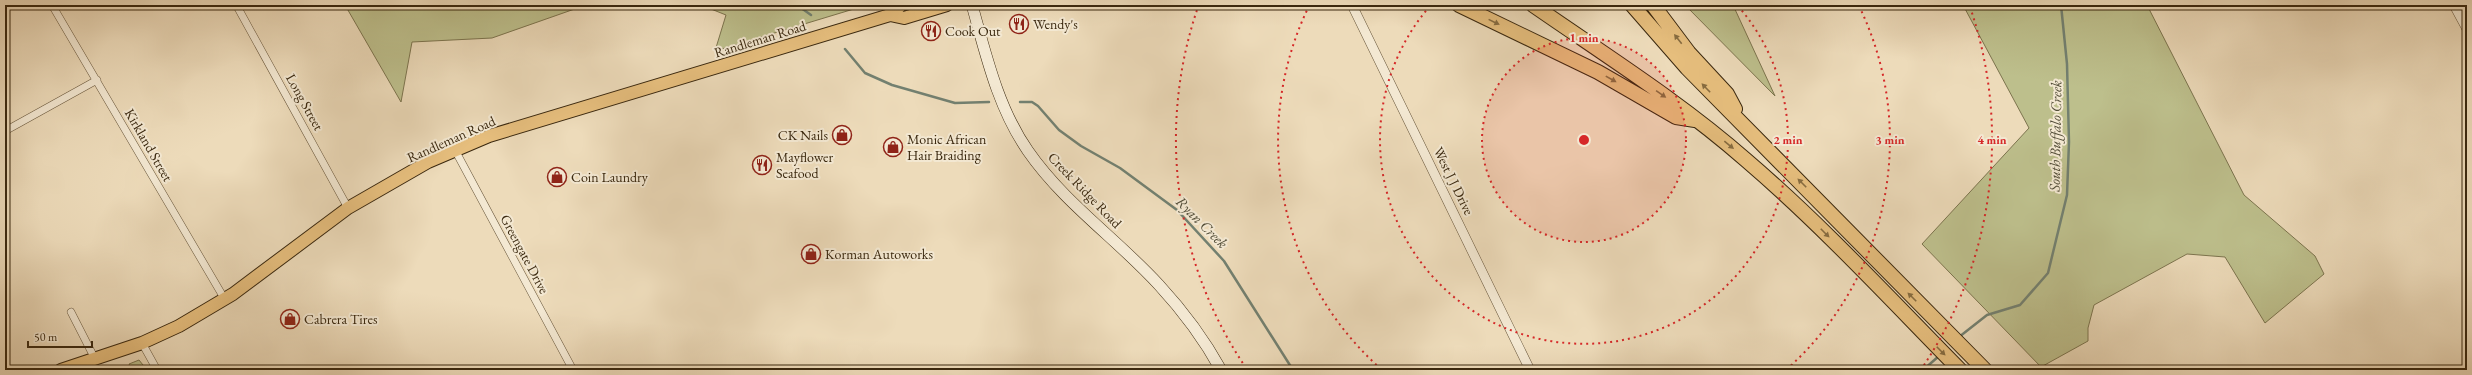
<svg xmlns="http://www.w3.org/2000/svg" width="2472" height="375" font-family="'EB Garamond',serif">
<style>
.green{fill:#bdbf8c;stroke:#7c744e}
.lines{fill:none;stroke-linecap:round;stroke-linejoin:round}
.stream{stroke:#738070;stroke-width:2.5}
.minor-casing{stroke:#67553a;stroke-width:8}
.tertiary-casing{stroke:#67553a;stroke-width:10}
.secondary-casing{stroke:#3a280f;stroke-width:12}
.primary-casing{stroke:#3a280f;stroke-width:14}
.motorway-casing{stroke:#3a280f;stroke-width:16}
.minor{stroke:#f3e8d2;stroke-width:7}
.tertiary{stroke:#f3e8d2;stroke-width:9}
.secondary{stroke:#f3e8d2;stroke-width:11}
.primary{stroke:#e6be7d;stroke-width:12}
.motorway{stroke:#e6be7d;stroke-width:14}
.oneway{fill:#876c40}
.ring{fill:none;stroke:#d62828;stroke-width:2;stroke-dasharray:2 4}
.labels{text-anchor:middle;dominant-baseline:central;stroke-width:4;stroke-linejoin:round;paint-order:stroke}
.poi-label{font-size:14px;fill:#3a280f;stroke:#f3e8d2;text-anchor:start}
.street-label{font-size:14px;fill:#3a280f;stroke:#f3e8d2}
.water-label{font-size:15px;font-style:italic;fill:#524d38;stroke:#f3e8d2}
.centre{fill:#d62828;stroke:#f3e8d2;stroke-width:2}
.ring-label{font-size:12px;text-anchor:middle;font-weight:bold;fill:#d62828;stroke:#f3e8d2;stroke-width:4;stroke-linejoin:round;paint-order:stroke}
</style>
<rect width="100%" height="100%" fill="#eddbba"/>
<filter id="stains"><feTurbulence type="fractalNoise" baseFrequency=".005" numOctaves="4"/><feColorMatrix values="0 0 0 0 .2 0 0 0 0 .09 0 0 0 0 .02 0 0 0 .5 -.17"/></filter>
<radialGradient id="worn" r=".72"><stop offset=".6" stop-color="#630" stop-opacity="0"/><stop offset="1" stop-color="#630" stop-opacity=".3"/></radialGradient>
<!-- green -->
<path class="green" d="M345,5H586L492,38L412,42L401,102Z
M701,5H867L715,51L726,15Z
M1685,5H1733L1775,96Z
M1963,5H2147L2244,195L2315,256L2324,274L2265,323L2225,257L2187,254L2094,305L2088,328V341L2041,367L1922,244L2029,128Z
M139,360L147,370H132L129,364Z"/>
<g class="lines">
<!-- stream -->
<path class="stream" d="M797,5L811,15
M845,49L865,73L892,85L955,103L989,102
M1020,102H1032L1038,106L1059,130L1081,146L1120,168L1177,210L1224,261L1293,370
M1959,337L1987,315L2020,305L2048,273L2067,195L2069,142L2067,64L2061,5
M1923,370L1939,356"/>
<!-- minor casing -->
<g class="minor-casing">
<path id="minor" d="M52,5L224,298
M238,8L348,208
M5,131L97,80
M455,150L573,370
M71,312L94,357
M142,343L157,370"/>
</g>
<!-- tertiary casing -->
<g class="tertiary-casing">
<path id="tertiary" d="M1352,5L1530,370
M2454,5L2467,29"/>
</g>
<!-- secondary casing -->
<g class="secondary-casing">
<path id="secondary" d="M972,5C986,55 998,108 1028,151C1064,203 1117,239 1159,285C1183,311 1204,339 1221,370"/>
</g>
<!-- primary casing -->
<g class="primary-casing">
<path id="primary" d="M890,15L904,18L947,5
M61,370L142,343L179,326L233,294L348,208L428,162L489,136L890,15L901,5"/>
</g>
<!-- motorway casing -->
<g class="motorway-casing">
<path id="motorway" d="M1459,5L1598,72L1676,117L1695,120
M1533,5C1605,55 1680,102 1746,160C1822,225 1890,299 1960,370
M1632,5L1687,68L1985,370
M1653,5L1689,53L1727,94L1735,109"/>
</g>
<!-- minor -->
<use href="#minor" class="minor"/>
<!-- tertiary -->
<use href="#tertiary" class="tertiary"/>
<!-- secondary -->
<use href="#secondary" class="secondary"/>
<!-- primary -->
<use href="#primary" class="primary"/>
<!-- motorway -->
<use href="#motorway" class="motorway"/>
</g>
<!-- one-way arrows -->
<defs><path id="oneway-solid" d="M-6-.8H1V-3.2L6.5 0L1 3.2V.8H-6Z"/></defs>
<g class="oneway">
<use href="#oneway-solid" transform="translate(1494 22) rotate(26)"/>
<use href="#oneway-solid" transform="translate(1678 39) rotate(-128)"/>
<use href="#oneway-solid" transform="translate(1611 79) rotate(29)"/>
<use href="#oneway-solid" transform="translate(1706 88) rotate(-134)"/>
<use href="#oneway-solid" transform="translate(1661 94) rotate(35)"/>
<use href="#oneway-solid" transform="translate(1729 145) rotate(39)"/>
<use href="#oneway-solid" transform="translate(1802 183) rotate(-135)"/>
<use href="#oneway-solid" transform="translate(1825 233) rotate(45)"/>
<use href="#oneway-solid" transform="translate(1912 297) rotate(-135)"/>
<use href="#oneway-solid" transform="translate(1941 351) rotate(45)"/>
</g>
<!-- distance rings -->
<circle cx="1584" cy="140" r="102" fill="#d62828" fill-opacity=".12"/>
<g class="ring">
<circle cx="1584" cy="140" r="102"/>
<path d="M1738 6A204 204 0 1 1 1430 6"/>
<path d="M1381 369A306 306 0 0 1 1309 6M1859 6A306 306 0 0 1 1787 369"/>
<path d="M1246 368A408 408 0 0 1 1198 7M1970 7A408 408 0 0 1 1922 368"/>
</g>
<!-- icons -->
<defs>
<g id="restaurant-ring" transform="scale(1)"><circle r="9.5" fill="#f3e8d2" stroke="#8f2418" stroke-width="1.5"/><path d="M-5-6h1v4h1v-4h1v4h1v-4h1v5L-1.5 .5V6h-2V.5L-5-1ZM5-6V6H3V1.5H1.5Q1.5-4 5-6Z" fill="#8f2418"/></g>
<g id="shop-ring" transform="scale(1)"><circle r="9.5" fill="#f3e8d2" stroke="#8f2418" stroke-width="1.5"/><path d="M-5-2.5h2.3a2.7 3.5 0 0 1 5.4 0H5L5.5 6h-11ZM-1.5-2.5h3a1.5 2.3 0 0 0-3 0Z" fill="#8f2418"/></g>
</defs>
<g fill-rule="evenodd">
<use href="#restaurant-ring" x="1019" y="24"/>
<use href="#restaurant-ring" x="931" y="31"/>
<use href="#shop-ring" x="842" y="135"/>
<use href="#shop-ring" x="893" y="147"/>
<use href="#restaurant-ring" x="762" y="165"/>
<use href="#shop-ring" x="557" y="177"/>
<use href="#shop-ring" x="811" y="254"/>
<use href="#shop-ring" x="290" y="319"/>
</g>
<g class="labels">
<!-- poi labels -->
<g class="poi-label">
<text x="1033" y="24">Wendy's</text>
<text x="945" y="31">Cook Out</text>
<text x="828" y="135" text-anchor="end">CK Nails</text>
<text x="907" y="139">Monic African<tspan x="907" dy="16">Hair Braiding</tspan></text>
<text x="776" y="157">Mayflower<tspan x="776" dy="16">Seafood</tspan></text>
<text x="571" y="177">Coin Laundry</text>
<text x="825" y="254">Korman Autoworks</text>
<text x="304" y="319">Cabrera Tires</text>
</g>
<!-- street labels -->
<g class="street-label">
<text transform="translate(760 39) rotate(-17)">Randleman Road</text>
<text transform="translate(305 102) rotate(61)">Long Street</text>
<text transform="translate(451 139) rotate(-24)">Randleman Road</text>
<text transform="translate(149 145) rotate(60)">Kirkland Street</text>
<text transform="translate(1454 181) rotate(64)">West J J Drive</text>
<text transform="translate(1085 190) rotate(46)">Creek Ridge Road</text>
<text transform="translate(525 254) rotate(62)">Greengate Drive</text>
</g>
<!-- water labels -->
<g class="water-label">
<text transform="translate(2055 136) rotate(-89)">South Buffalo Creek</text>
<text transform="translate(1202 222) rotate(45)">Ryan Creek</text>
</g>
</g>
<circle cx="1584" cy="140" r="6" class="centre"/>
<g class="ring-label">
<text x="1584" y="42">1 min</text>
<text x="1788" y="144">2 min</text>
<text x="1890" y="144">3 min</text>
<text x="1992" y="144">4 min</text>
</g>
<!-- margin -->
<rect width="2472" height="375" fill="none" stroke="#eddbba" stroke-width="20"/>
<rect x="6" y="6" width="2460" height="363" fill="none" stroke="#3a280f" stroke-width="2"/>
<rect x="10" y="10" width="2452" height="355" fill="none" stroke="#3a280f"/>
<!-- scale -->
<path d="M28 341v6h64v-6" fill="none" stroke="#3a280f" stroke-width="2"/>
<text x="34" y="341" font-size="12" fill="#3a280f" stroke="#f3e8d2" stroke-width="3" paint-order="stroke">50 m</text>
<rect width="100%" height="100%" filter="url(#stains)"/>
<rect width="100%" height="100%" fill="url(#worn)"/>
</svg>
